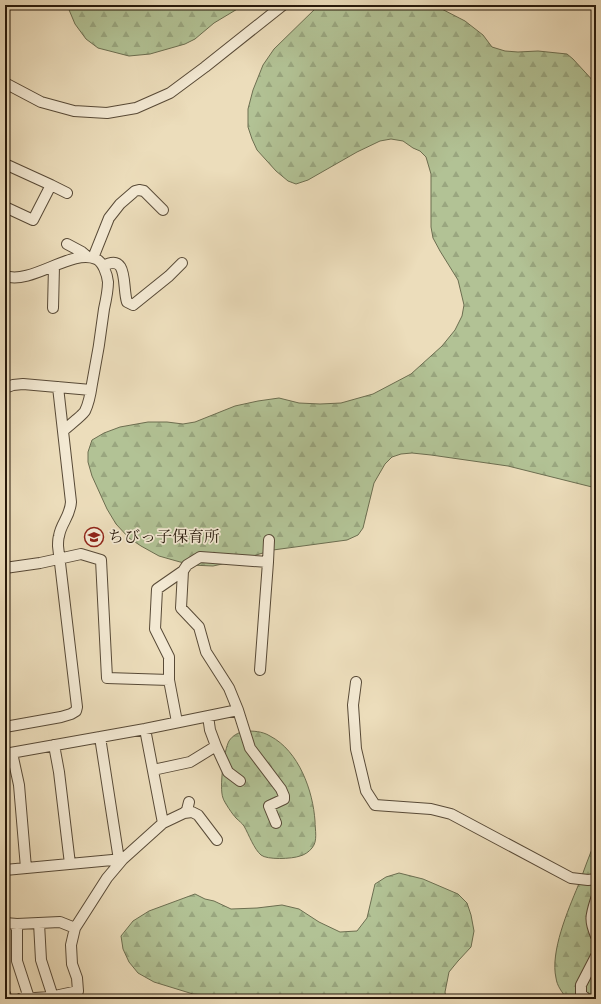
<svg xmlns="http://www.w3.org/2000/svg" width="601" height="1004" font-family="Alegreya,'Noto Serif JP',serif">
<style>
.forest{fill:url(#forest-firs);stroke:#6c6e50}
.lines{fill:none;stroke-linecap:round;stroke-linejoin:round}
.minor-casing{stroke:#584a37;stroke-width:12}
.minor{stroke:#f3e9d3;stroke-width:10}
.labels{text-anchor:middle;dominant-baseline:central;stroke-width:3.5;stroke-linejoin:round;paint-order:stroke}
.poi-label{font-size:16px;fill:#27190b;stroke:#f3e9d3;text-anchor:start}
</style>
<defs>
<pattern id="forest-firs" width="22" height="20" patternUnits="userSpaceOnUse"><rect width="22" height="20" fill="#b2c295"/><path d="M5 1l3.5 6h-7zM16 11l3.5 6h-7z" fill="#99a67f"/></pattern>
</defs>
<rect width="100%" height="100%" fill="#ecddbb"/>
<filter id="stains"><feTurbulence type="fractalNoise" baseFrequency=".005" numOctaves="4"/><feColorMatrix values="0 0 0 0 .2 0 0 0 0 .09 0 0 0 0 .02 0 0 0 .5 -.17"/></filter>
<radialGradient id="worn" r=".72"><stop offset=".6" stop-color="#630" stop-opacity="0"/><stop offset="1" stop-color="#630" stop-opacity=".3"/></radialGradient>
<!-- forest -->
<path class="forest" d="M67,5H244L214,23L195,39L185,44L150,54L129,56L98,48L86,39L75,24Z
M319,5H434L465,21L483,35L492,47L505,51L518,52L538,51L567,54L573,59L596,84V488L508,466L431,455L412,453L401,454L392,457L385,464L374,483L363,528L358,535L347,540L273,550L236,561L213,566L191,565L173,560L159,556L141,546L129,538L116,524L107,509L92,476L88,462V452L92,440L104,433L120,427L148,422H167L183,424L195,422L235,406L258,401L279,398L299,403L320,404L341,403L373,394L411,374L442,346L455,330L462,316L464,305L458,280L440,251L433,238L431,227V174L426,157L420,151L413,148L403,141L391,139L380,141L357,152L308,180L296,184L288,181L276,171L257,150L252,139L248,127V109L253,90L263,65L274,49L317,7Z
M244,731C253,731 262,731 270,736C299,751 313,791 315,821C315,830 318,841 312,848C309,852 304,855 300,856C292,859 267,860 261,855C254,849 249,835 244,826C242,823 239,821 236,818C233,815 224,802 223,798C219,788 224,750 229,741C233,735 238,733 244,731Z
M596,840V999H567C562,992 557,986 556,978C550,952 568,910 578,886C584,871 589,855 596,840Z
M399,873L423,879L458,894L467,903L471,915L474,931L471,947L458,961L449,972L445,992L446,999H273L193,994L154,982L138,973L129,962L123,949L121,936L133,921L149,911L195,894L205,899L214,901L231,909L257,908L282,905L299,909L319,922L340,932L357,931L367,918L375,884L386,877Z"/>
<g class="lines">
<!-- minor casing -->
<g class="minor-casing">
<path id="minor" d="M5,83L41,102L74,111L107,113L136,108L170,93L205,67L283,5
M5,164L51,185L33,220L5,207
M51,185L67,193
M67,244L82,252L88,257
M93,258L109,218L120,204L135,191L139,190L144,191L163,210
M103,266C129,252 122,287 127,302L133,305L169,276L182,263
M5,276C32,285 72,248 96,259C103,262 107,274 108,282C108,290 106,300 104,309C101,334 97,359 92,384C91,391 88,405 85,411C83,415 67,427 63,431
M53,308L54,266
M5,388L13,385L23,384L91,390
M5,568L40,563L81,554L101,560L107,678L169,680L177,722
M183,571L181,608L199,627L206,652L229,688L238,710L250,748L281,789L284,796V799L269,806L276,823
M260,670L268,562
M169,680V657L155,629L157,589L183,571L187,565L200,557L268,562L269,540
M356,682L353,705L356,749L366,791L375,805L431,809L451,814L571,878L588,880L596,879
M5,727L61,717L71,714L76,711L77,707L58,546C58,543 58,539 59,536C61,523 70,517 71,502L58,387
M100,737L119,860
M54,745L59,772L70,864
M216,746L228,772L240,781
M12,753L19,785L26,868
M5,754L145,729L238,710
M153,770L190,762L216,746L210,730L208,716
M184,813L192,812L198,815L217,840
M163,823L184,813L187,810L189,802
M5,870L123,859
M596,899C591,915 589,920 596,936
M5,923L17,924L60,922L75,928
M39,923L41,960L53,997
M17,924V961L29,998
M5,994L7,999
M20,999L24,997L35,998L50,997L78,991L77,978L72,964L71,945L75,928L107,878L123,859L163,823L145,729
M587,999L581,994V985L596,956"/>
</g>
<!-- minor -->
<use href="#minor" class="minor"/>
</g>
<!-- icons -->
<defs>
<g id="school-ring" transform="scale(1)"><circle r="9.5" fill="#f3e9d3" stroke="#8f2418" stroke-width="1.5"/><path d="M0-5L7-2L0 1L-7-2ZM-4 1L0 2.5L4 1V4Q0 6-4 4Z" fill="#8f2418"/></g>
</defs>
<g fill-rule="evenodd">
<use href="#school-ring" x="94" y="537"/>
</g>
<g class="labels">
<!-- poi labels -->
<g class="poi-label">
<text x="108" y="537">ちびっ子保育所</text>
</g>
</g>
<!-- margin -->
<rect width="601" height="1004" fill="none" stroke="#ecddbb" stroke-width="20"/>
<rect x="6" y="6" width="589" height="992" fill="none" stroke="#27190b" stroke-width="2"/>
<rect x="10" y="10" width="581" height="984" fill="none" stroke="#27190b"/>
<rect width="100%" height="100%" filter="url(#stains)"/>
<rect width="100%" height="100%" fill="url(#worn)"/>
</svg>
